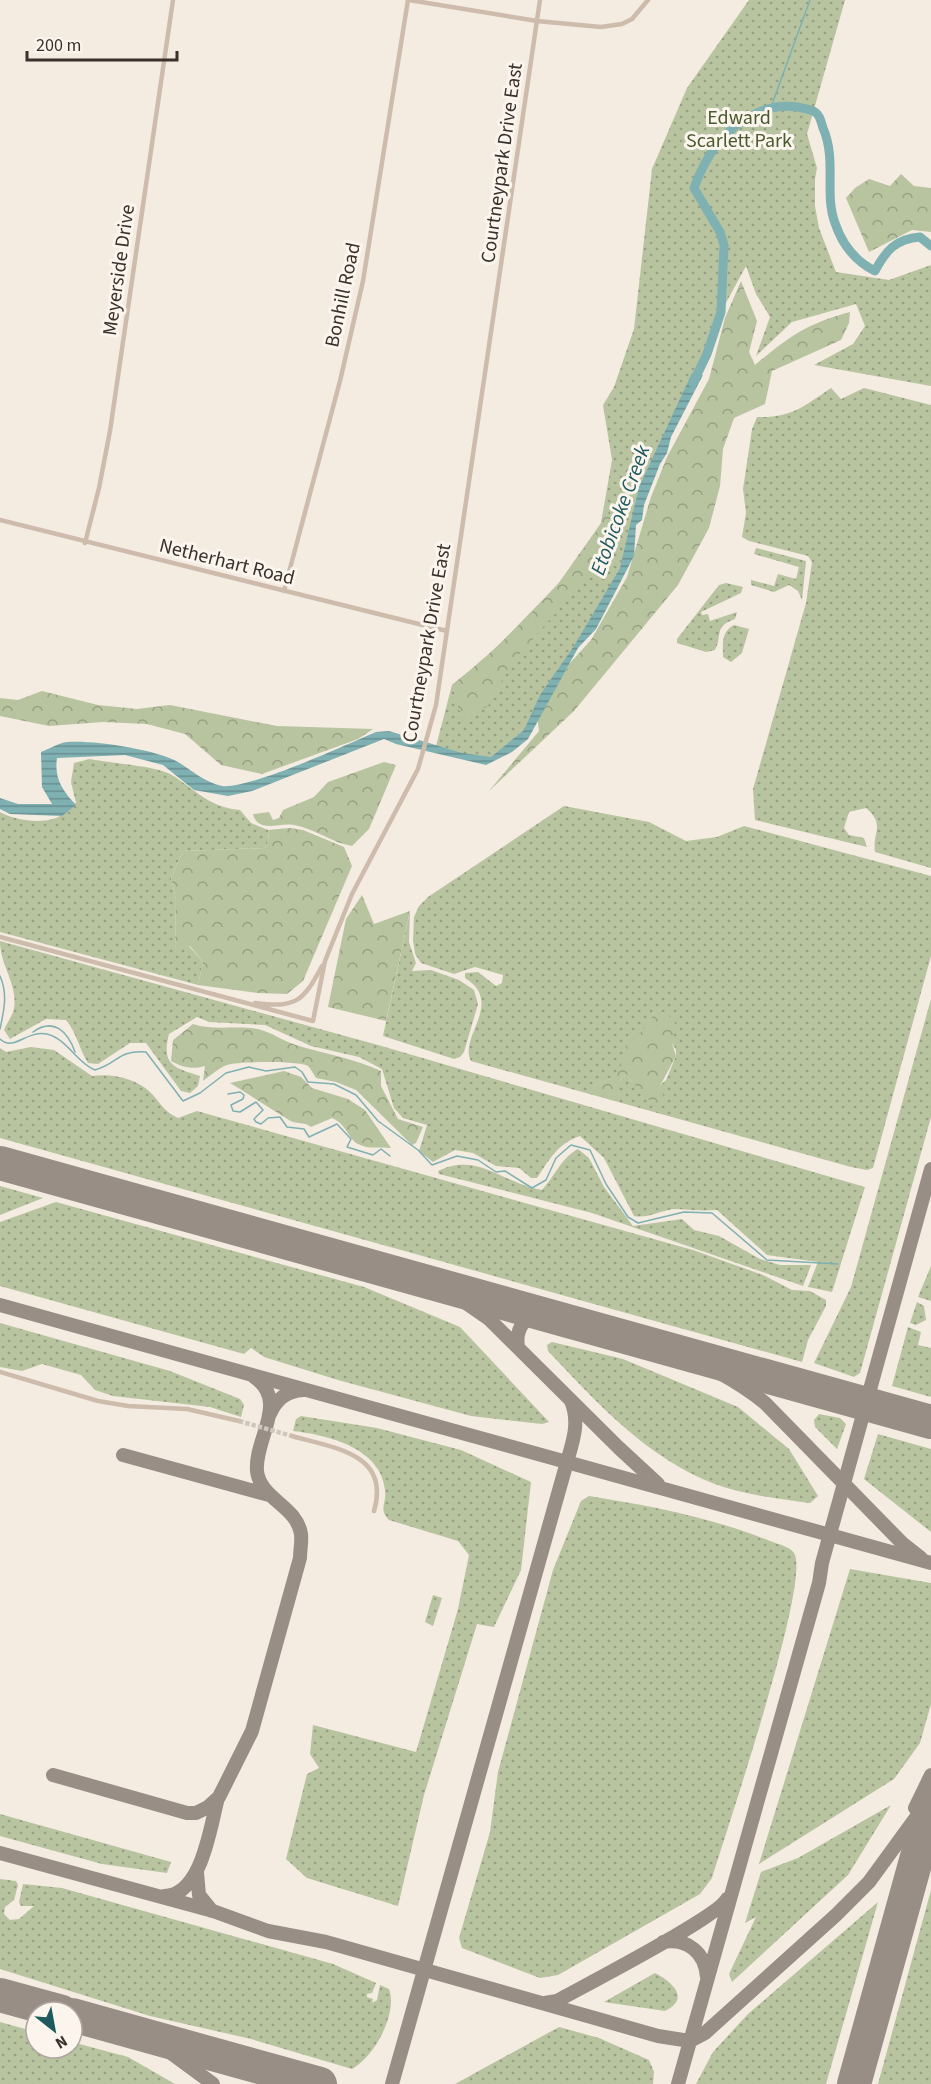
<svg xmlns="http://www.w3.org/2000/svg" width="931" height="2084" font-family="'Source Sans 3',sans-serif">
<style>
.green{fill:url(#green-dots);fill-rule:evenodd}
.forest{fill:url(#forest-crowns)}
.water{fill:url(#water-rules)}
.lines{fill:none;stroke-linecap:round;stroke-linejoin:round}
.stream{stroke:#7fb0b2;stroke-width:1.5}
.river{stroke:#7fb0b2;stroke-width:9}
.taxiway{stroke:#988e86;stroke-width:14}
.runway{stroke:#988e86;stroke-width:34}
.minor-tunnel{stroke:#cfc6bd;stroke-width:4.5;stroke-dasharray:4.5 2;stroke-linecap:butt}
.minor{stroke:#cdbbac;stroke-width:4.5}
.labels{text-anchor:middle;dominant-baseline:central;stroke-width:6;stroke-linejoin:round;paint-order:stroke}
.park-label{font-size:20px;fill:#4a5a2e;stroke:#fbf5ee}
.street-label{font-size:20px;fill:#3b302b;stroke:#fbf5ee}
.water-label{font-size:21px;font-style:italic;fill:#1f5a5e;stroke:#fbf5ee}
</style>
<defs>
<pattern id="green-dots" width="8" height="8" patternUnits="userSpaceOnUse" patternTransform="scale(1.5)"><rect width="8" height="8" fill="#b8c4a0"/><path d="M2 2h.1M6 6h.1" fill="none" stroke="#97a083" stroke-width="1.8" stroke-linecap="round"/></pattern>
<pattern id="forest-crowns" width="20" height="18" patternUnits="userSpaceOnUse" patternTransform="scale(1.5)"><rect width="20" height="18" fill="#b8c4a0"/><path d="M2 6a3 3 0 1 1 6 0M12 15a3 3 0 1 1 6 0" fill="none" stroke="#97a083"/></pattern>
<pattern id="water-rules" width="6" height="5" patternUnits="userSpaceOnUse" patternTransform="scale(1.5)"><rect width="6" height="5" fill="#7fb0b2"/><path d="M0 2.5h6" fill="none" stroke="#699091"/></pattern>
</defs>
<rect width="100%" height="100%" fill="#f4ebe1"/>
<!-- green -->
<path class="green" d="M749,0H845L807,134L817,168L815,179V206L819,228L836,272L889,280L931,265V386L814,365L853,344L865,326L856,304L792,322L756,356L770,317L756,294L746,266L721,312L707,354L646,479L627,556L527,732L491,760L435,750L452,685L486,658L558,584L601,523L612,460L603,405L614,387L634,329L652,169L687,88Z
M831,388L841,399L864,388L931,405V868L875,852C872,832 886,825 866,808L849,812L844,828L849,835L864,838L867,847L755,820L753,789L806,603L812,562L808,556L749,541L742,537L746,513L743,489L752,429L757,417C791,418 803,407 831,388Z
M756,548L806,561L802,600L798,591L789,585L774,592L751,585V580L774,586L778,574L796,579L799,567L754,554Z
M726,583L743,587L741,593L701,612L702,615L708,614L710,621L737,612L735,619C713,627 723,635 715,650L706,652L677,643V639L719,585Z
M734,625L749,629L742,653L731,662L723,657C723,643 721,632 734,625Z
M90,759C109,763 155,766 170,774C196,789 207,807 240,810L251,823L268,830L269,840L265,848L183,851L171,878L176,899L175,948L189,946L203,962L198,985L0,932V812C14,820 40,824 56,818C63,815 70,807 76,803L71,782L74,763Z
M564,806L649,822L686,841L717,837L744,826L931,876V956L873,1168L867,1170L851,1167L471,1061C458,1037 505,1003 465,978V973L478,972L496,986L502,983L503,975L475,967L454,974L421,963L415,954L413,940L414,917L419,906L428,897ZM654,1012L676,1050V1056L666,1080L646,1098L626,1074L619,1081L592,1093L591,1087C615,1077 622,1076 625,1048L650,1024Z
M410,911L409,942L416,963L412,971L431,970L459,980L474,990L478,1004L464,1052L460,1057L454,1059L383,1036Z
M0,941L378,1045L865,1187L832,1292L808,1287L818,1262L767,1255L717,1210C703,1211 691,1210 677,1209C662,1209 649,1219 634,1216L604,1158L580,1136C557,1144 550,1159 537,1178H531L519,1168L496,1166L473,1153L455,1150L433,1162L419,1151L427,1125L403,1118L394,1108L382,1069L359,1057L311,1046L265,1025L209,1022L197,1017L169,1034C161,1065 174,1068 200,1076L198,1086L190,1093L181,1091L146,1043H130L98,1064L88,1063C79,1049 77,1033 66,1020L46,1019L10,1039L4,1030C7,1023 13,1015 14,1008C18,984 0,966 0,941Z
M931,999V1117L860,1373L854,1377L814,1363L851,1287Z
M31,1047L54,1050L92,1076C111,1073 136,1078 150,1092C162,1104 162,1110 178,1118L197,1111L693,1250L763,1275L792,1290L810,1291L826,1300V1306L808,1340L802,1362L0,1138V1048L6,1052Z
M578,1149L589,1158L604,1187L633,1226L682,1219L694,1230L719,1236L760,1259L780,1265H811L803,1286L592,1213L439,1174L438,1171C478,1151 503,1184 542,1190C555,1176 561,1158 578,1149Z
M0,1186L43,1198L0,1215Z
M56,1202L364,1287L460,1327L549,1422L542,1424L471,1416L338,1380L264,1357L251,1348L244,1354L0,1286V1222Z
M931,1266V1301L918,1297Z
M917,1302L924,1306L926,1320L916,1325L910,1323Z
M0,1323L170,1371L240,1399L244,1405L241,1417L210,1407L113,1396L95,1390L81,1375L42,1364L22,1371L0,1367Z
M908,1327L921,1332L918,1345L931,1348V1397L892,1386Z
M552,1342L623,1359L738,1407L789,1449L818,1496L810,1503C779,1499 745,1495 715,1484C648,1459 596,1402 548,1351L547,1345Z
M819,1414L840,1418L846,1424L837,1449L815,1427L814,1420Z
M301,1416L377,1428L461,1450L531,1482L521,1570L494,1627L477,1624L424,1795L398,1906L307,1878L286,1859L307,1774L319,1768L310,1754L313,1725L416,1752L458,1609L469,1555L458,1541L389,1520C378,1509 387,1503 385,1490C381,1448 328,1435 293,1431L296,1419Z
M878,1434L931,1449V1532L864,1479Z
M589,1496C651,1506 710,1517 770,1541C777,1544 789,1546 794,1553C812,1578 725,1835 712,1878L700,1894L558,1975L540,1978L462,1948L459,1938L490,1832L498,1772L553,1570L581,1501Z
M850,1569L931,1583V1704L920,1743L894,1779L759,1864Z
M433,1595L442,1598L433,1626L425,1622Z
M891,1805L848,1875L732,1982L729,1974L756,1917L745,1923L761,1872L798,1858Z
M0,1814L171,1862L167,1873L102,1864L0,1836Z
M0,1879L16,1881L18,1885L14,1900L5,1907L4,1914L10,1920L19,1919L34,1906H21L19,1902L23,1884L62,1888L333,1964L376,1983L372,1993L367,1994V1997L373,1999L372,2003L377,2000L380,1985L389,1989C398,2014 374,2057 352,2069L251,2039L150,2016L0,1969Z
M931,1890V2084H878Z
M878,1902L826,2084H696L713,2052L748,2014Z
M655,1973C672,1982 691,1998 665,2011L604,2002Z
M0,2022L36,2032V2048H72V2042L128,2057L175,2084H0Z
M559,2027L599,2038L649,2060L654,2072L653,2084H455Z"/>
<!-- forest -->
<path class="forest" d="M901,174L914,186L931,188V232L912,230L869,252L846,198L855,188L869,179L890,186Z
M741,281L757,321L749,352L755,365C790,336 806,324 850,312L849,323L841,340L772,371L765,404L734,418L723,449L720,486L709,528L678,585L574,711L489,791L539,731L537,715L570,663L591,640L627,577L651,497L667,457L709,379L725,318Z
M605,503L615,532L600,563L509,666L490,704L466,720L459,710L452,685C503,644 568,583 600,525C603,519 604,510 605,503Z
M42,691L98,705L137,709L170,705L277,726L373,729L358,739L262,774L221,765L185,734L147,724L103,722L49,726L0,716V698L18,700Z
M384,762L396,765L369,829L352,846C332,843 314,828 294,825C280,822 258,834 253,814L269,812L273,820L279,818L283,810L314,797L328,782Z
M289,828L303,830L344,847L352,866L303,981L287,994L258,993L198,985L203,962L190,946L175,949L176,899L171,878L183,851L265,848L269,840L268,830Z
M362,895L374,924L410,911L386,1021L328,1007L346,919Z
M654,1012H665L675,1022L672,1043L676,1056L659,1088L664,1097L659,1102L646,1099L626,1074L619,1081V1095L611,1098L592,1093L590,1087C615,1077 622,1076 624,1048L649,1024Z
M193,1024C214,1031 236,1025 258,1029C271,1032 283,1041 296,1045C325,1054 353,1058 381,1071V1086L398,1119L423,1127L416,1143L412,1145L356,1090L336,1082L316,1078C314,1075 311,1069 308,1066C300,1061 237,1061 227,1065C219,1068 210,1076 203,1081L205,1066C192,1070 182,1067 171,1061L173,1040Z
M284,1071L301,1077L312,1088L348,1099L365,1110L391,1148C380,1146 369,1150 358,1144C348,1139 347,1124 332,1118L311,1127C304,1121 296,1125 289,1120C269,1108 250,1095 230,1083Z"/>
<!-- water -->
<path class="water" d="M692,373L703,375L671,437L667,453L660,464L644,505L642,520L636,525L634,556L596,629L578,648L528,739L512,752L486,765L396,744L384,739L252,791L228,796L194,790L163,765L125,755L57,758C54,778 62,790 76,805L62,816L10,814L0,809V798L18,804H52L42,787L41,752C49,749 59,743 67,742C93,740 155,749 178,762C193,771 204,782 222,786C248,790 348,744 376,732L389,731L462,753L491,757L524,730L540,695L574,646L620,568L639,487Z"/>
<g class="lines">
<!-- stream -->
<path class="stream" d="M771,107L810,0
M0,976C8,994 4,1010 0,1029
M33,1032C54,1017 68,1032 75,1052
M0,1039C14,1052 26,1030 47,1034C67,1039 77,1063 95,1070C119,1063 117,1050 146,1052L183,1101L200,1093L226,1073L249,1067L266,1071L295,1067L302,1072L308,1082L334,1084L356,1095L378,1121L418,1150L432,1165L457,1156L478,1160L496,1172L505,1171L532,1188L546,1180L556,1158L571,1145L590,1150L606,1184L628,1217L638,1223L684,1212L712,1213L767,1260L838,1264
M228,1094L240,1092L244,1095L243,1099L231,1105L233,1111L240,1112L256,1102L263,1110L254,1119L256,1122L261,1124L268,1118L280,1117L287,1127L304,1129L309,1137L337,1124L351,1139L347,1147L373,1155L381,1149L390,1156"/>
<!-- river -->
<path class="river" d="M693,383L707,354L721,312L724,245L720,232L694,188C706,155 724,128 757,113C770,107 783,105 797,107C803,108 810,109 815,112C820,115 821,122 823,128C837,160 824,194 835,223C842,244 855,261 875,271C886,250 896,239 920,237L931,246"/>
<!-- taxiway -->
<path class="taxiway" d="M397,1273L463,1301L489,1319L619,1448L658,1484
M0,1305L931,1563
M518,1347C515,1328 526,1312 547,1315
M667,1349C704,1363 735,1379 765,1403L902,1543L921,1558
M270,1414C276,1399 287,1391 303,1390
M123,1455L269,1495
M53,1775L187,1813H196L208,1807L219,1797L252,1731L300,1558C300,1550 302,1542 301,1534C297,1506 260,1499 257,1471C254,1439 290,1401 254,1377
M915,1808L931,1775
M928,1817L931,1811
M0,1853L213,1911L268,1931L326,1942L658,2036L690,2041L705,2033L836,1915L869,1882L931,1797
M197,1873L199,1895L212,1911
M164,1896C202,1896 210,1827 218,1798
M663,1942C687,1938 705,1952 707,1977
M545,2003L557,2001C584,1986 718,1917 727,1899
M148,2036L213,2084
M392,2084L567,1462C573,1441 580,1422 571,1401
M678,2084L819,1583L822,1563L931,1169"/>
<!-- runway -->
<path class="runway" d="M0,1163L931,1422
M0,1995L62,2012
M72,2015L320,2084
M854,2084L931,1806"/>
<!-- minor-tunnel -->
<path class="minor-tunnel" d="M239,1421L292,1436"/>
<!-- minor -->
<path class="minor" d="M409,0L537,21L601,27L622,24L632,19L648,0
M0,520L447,631
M85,543L99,488L110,431L173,0
M284,591L340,381L363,281L408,0
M0,937L313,1021L325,961L352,894L418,769L436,705L540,0
M255,1003C296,1008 303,1002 322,966
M0,1372L98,1401L128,1406L187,1409L239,1421
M292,1436C333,1448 391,1453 374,1511"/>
</g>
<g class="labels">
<!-- park labels -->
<g class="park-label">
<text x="739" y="118">Edward<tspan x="739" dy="23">Scarlett Park</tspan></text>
</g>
<!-- street labels -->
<g class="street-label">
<text transform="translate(502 163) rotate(-82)">Courtneypark Drive East</text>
<text transform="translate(119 270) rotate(-82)">Meyerside Drive</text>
<text transform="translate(343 295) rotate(-78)">Bonhill Road</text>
<text transform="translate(227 562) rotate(14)">Netherhart Road</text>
<text transform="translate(427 643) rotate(-80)">Courtneypark Drive East</text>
</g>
<!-- water labels -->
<g class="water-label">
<text transform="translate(620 510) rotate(-70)">Etobicoke Creek</text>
</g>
</g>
<!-- north arrow -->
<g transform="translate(54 2030) rotate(149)"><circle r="28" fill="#fbf5ee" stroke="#aea6a0" stroke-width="1.5"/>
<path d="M0-4.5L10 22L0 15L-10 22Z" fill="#1f5a5e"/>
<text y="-9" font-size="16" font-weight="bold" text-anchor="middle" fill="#3b302b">N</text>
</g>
<!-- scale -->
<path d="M27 51v9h150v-9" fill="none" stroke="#3b302b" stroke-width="3"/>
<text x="36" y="51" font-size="18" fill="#3b302b" stroke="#fbf5ee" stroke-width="4.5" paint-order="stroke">200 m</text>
</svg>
